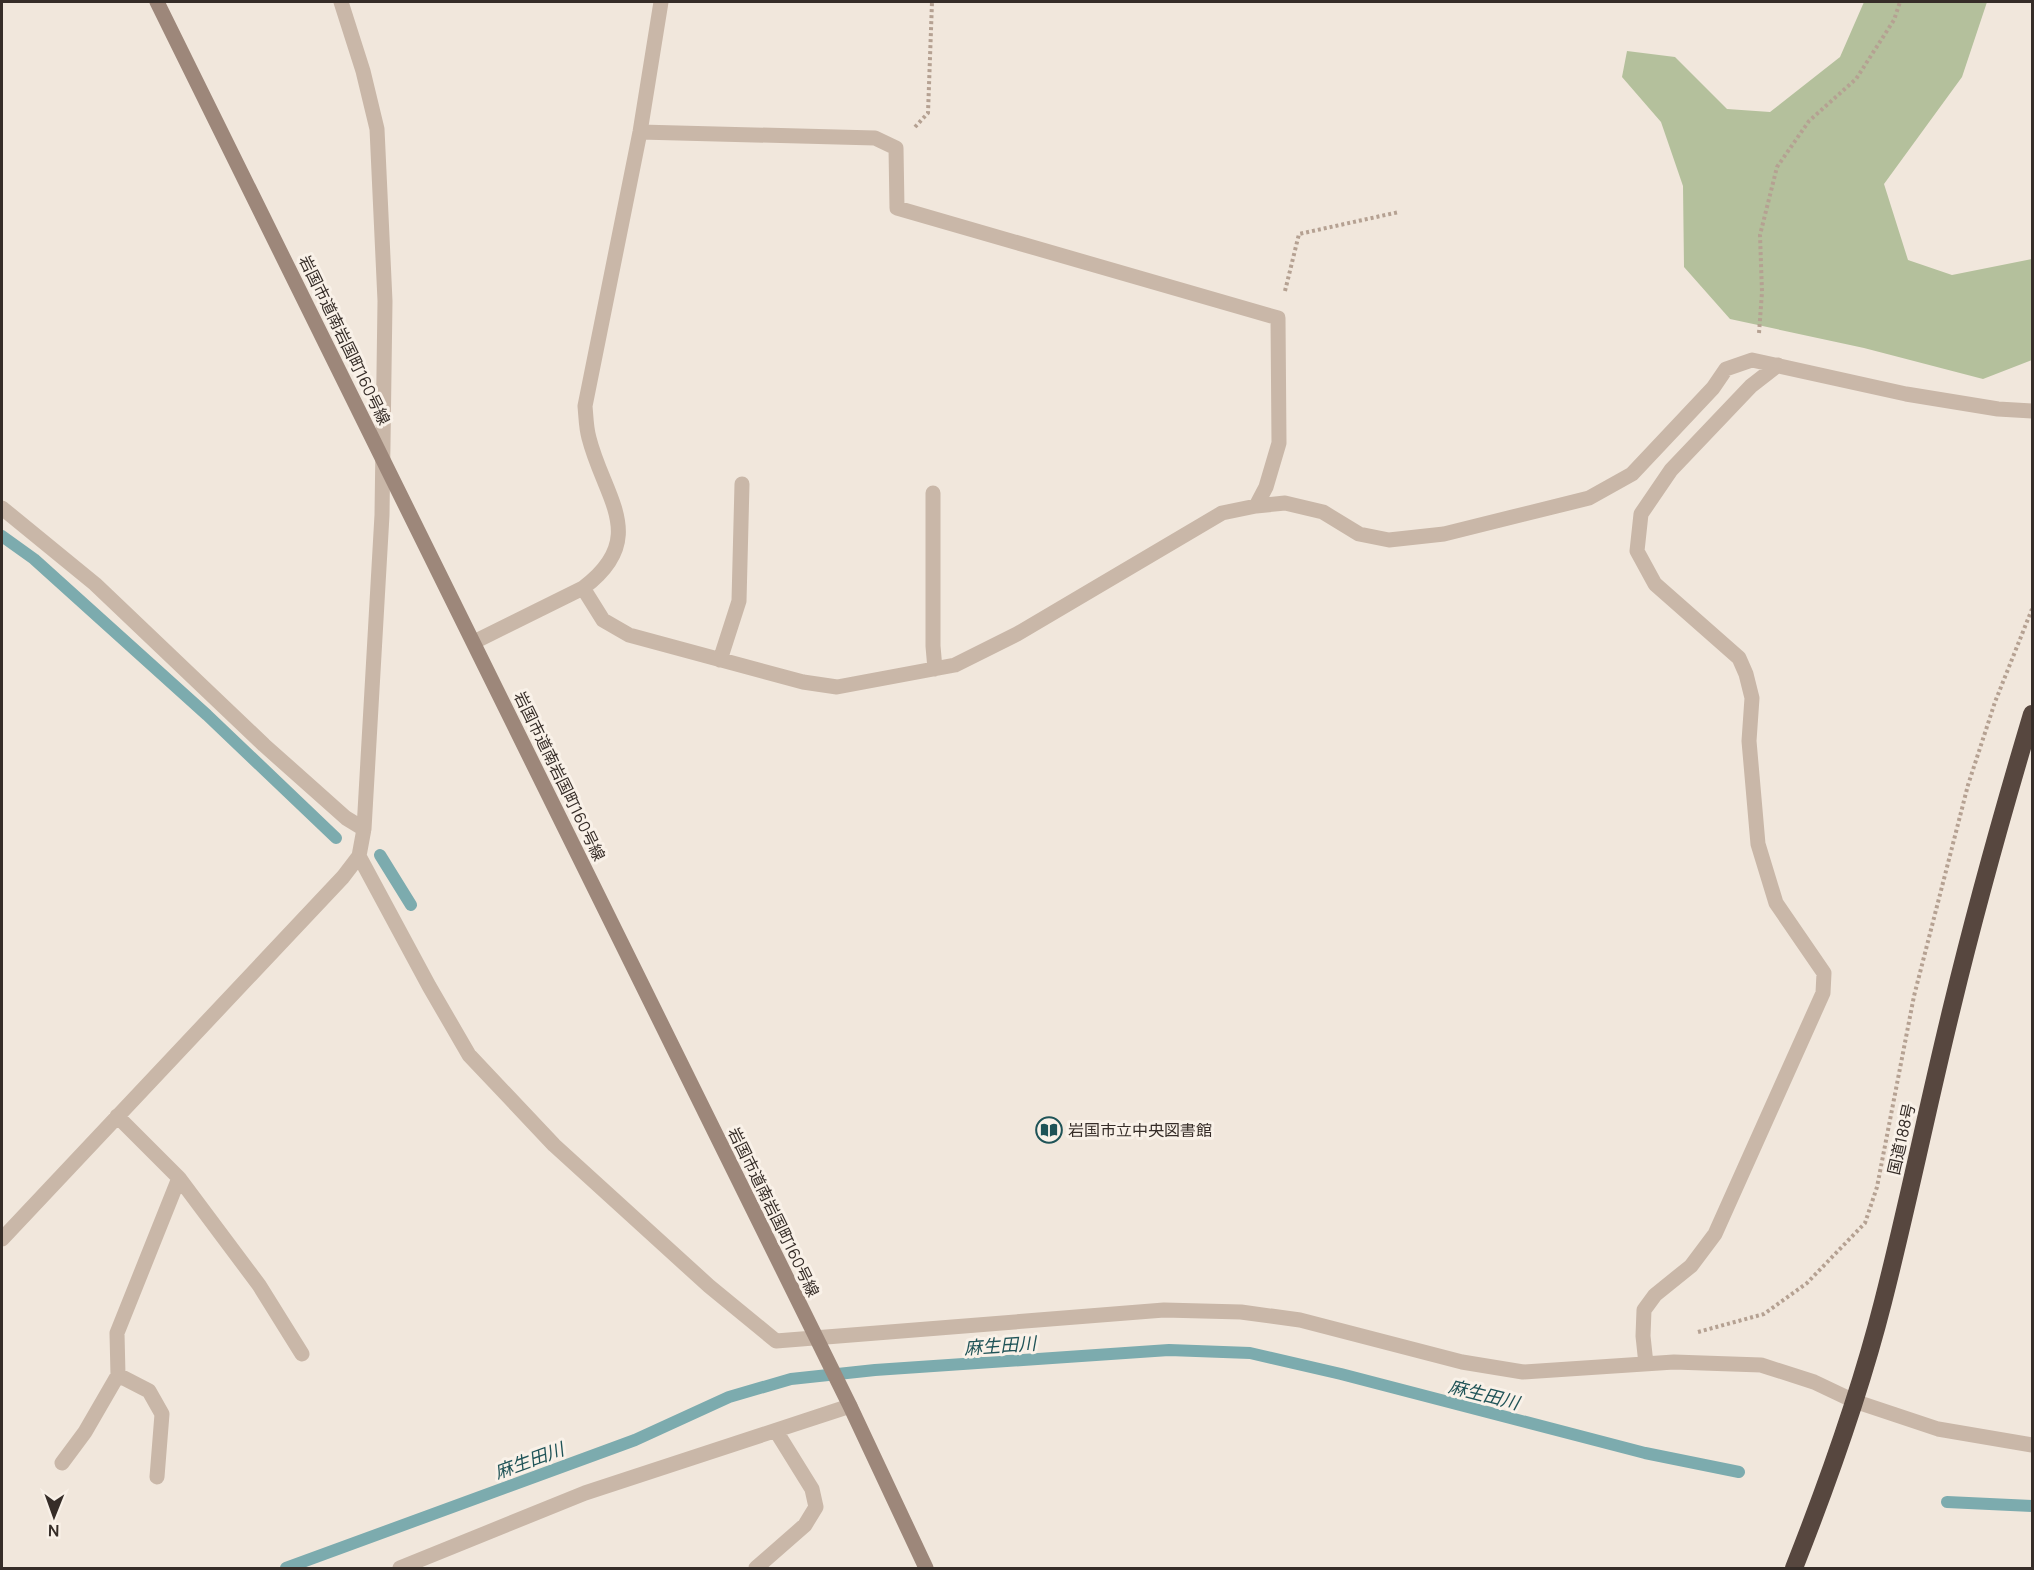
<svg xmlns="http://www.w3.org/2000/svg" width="2034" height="1570" font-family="Manrope,'Noto Sans JP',sans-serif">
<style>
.green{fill:#b4c09c}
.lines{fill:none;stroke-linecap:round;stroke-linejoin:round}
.stream{stroke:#7cabae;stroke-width:12}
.path{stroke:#b5a192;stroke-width:4;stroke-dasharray:3 3;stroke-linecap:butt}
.street{stroke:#c9b7a8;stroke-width:15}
.secondary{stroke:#9d877a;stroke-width:15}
.highway{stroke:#57473f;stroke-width:18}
.labels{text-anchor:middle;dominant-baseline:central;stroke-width:6;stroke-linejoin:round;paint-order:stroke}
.street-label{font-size:16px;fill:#362d28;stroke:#f9f1e8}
.poi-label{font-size:16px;fill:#362d28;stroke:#f9f1e8;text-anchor:start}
.water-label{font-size:18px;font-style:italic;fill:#1f5357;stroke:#f9f1e8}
</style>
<rect width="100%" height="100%" fill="#f1e7dc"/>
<!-- green -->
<path class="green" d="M1864,2H1987L1962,77L1884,184L1908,260L1952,275L2032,259V360L1983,379L1864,348L1730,319L1684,267L1683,186L1661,122L1622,77L1627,51L1675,57L1727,109L1770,112L1840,57Z"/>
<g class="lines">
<!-- stream -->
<path class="stream" d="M2,536L34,559L207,715L336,838
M380,855L411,905
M1947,1502L2032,1506
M286,1568L635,1440L729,1397L791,1379L875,1370L1169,1350L1250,1353L1341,1374L1645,1453L1739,1472"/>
<!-- path -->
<path class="path" d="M915,127L928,113L932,2
M1285,291L1299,234L1399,212
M1759,333L1762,292L1760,235L1777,167L1809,121L1856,79L1894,20L1900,2
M1698,1332L1764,1314L1807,1283L1865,1223L1877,1187L1914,996L1968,785L1995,702L2032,609"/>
<!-- street -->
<path class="street" d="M640,132L875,138L896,148L897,208L1278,318L1279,443L1266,487L1256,506
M933,493V646L935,669
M2,508L95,584L264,745L346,818L364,829
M583,588L603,620L629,635L803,682L837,687L955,665L1017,634L1222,513L1256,506L1285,503L1323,512L1359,534L1389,540L1444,534L1589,498L1632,474L1713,388L1726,369L1752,360L1906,394L1998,409L2032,411
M474,642L583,588C650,538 604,498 589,438C586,428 586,416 585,406L640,132L661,2
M720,660L739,601L742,484
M359,856L429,986L469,1055L554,1145L709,1286L776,1341L1164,1310L1241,1312L1300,1320L1462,1362L1523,1372L1674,1362L1761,1365L1814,1382L1854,1401L1938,1429L2032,1445
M117,1116L179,1178L117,1333L118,1375
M179,1178L259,1285L302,1354
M2,1239L343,877L359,856L364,829L382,515L385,301L377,129L363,71L341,2
M1646,1364L1643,1336L1644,1310L1655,1295L1691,1266L1715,1234L1823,993L1824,973L1776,903L1758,844L1749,741L1752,698L1746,674L1739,658L1655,584L1637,551L1641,514L1671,470L1751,386L1778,365
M62,1463L85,1432L118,1375L149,1391L162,1414L157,1477
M400,1568L585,1493L850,1406
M756,1568L805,1525L816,1507L812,1489L776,1431"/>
<!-- secondary -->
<path class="secondary" d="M157,2L850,1406L926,1568"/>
<!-- highway -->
<path class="highway" d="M1794,1568C1828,1482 1860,1393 1883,1302C1908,1204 1928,1105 1952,1007C1976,908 2003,811 2032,714"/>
</g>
<!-- icons -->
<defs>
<g id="library-ring" transform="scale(1.35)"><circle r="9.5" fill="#f9f1e8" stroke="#1f5357" stroke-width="1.5"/><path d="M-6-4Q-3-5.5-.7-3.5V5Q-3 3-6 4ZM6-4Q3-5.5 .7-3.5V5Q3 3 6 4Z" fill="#1f5357"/></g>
</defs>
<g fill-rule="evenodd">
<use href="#library-ring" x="1049" y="1130"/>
</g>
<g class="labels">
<!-- street labels -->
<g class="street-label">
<text transform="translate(345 340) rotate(64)">岩国市道南岩国町160号線</text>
<text transform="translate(560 776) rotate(64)">岩国市道南岩国町160号線</text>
<text transform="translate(1901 1139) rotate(-77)">国道188号</text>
<text transform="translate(774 1212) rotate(64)">岩国市道南岩国町160号線</text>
</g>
<!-- poi labels -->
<g class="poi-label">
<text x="1068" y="1130">岩国市立中央図書館</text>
</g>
<!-- water labels -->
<g class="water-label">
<text transform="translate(1000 1345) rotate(-4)">麻生田川</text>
<text transform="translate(1484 1394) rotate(14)">麻生田川</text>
<text transform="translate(529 1460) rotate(-20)">麻生田川</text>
</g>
</g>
<!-- border -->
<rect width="2034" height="1570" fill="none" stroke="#362d28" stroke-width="6"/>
<!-- north arrow -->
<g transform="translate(54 1516) rotate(181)" stroke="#f9f1e8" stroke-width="4.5" paint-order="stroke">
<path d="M0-4.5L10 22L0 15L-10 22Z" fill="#362d28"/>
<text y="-9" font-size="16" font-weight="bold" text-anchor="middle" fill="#362d28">N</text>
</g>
</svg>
